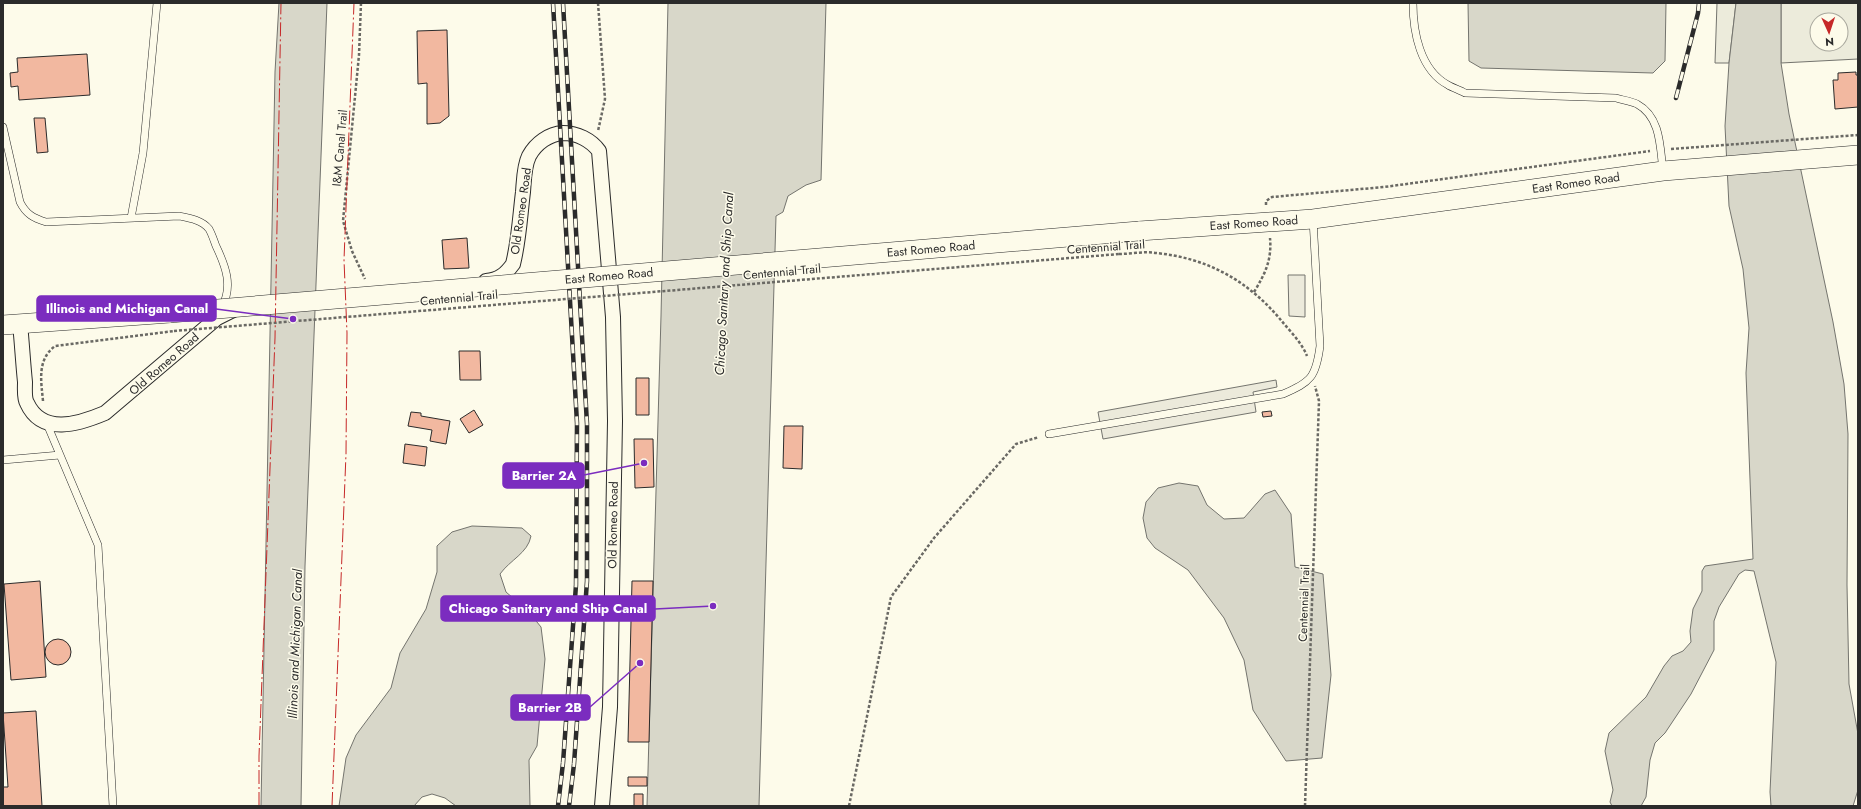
<svg xmlns="http://www.w3.org/2000/svg" width="1861" height="809" font-family="Jost,sans-serif">
<style>
.green{fill:#ecebdb;stroke:#74746e;fill-rule:evenodd}
.parking{fill:#eceadb;stroke:#74746e}
.water{fill:#d8d7c9;stroke:#74746e}
.building{fill:#f2b8a0;stroke:#2b2b2b}
.lines{fill:none;stroke-linecap:round;stroke-linejoin:round}
.lane-casing{stroke:#2b2b2b;stroke-width:8}
.street-casing{stroke:#2b2b2b;stroke-width:16}
.secondary-casing{stroke:#2b2b2b;stroke-width:20}
.path{stroke:#6a6964;stroke-width:2.5;stroke-dasharray:3 2;stroke-linecap:butt}
.lane{stroke:#fdfbea;stroke-width:7}
.street{stroke:#fdfbea;stroke-width:14}
.secondary{stroke:#fdfbea;stroke-width:19}
.rail-casing{stroke:#2b2b2b;stroke-width:4.5}
.rail{stroke:#fdfbea;stroke-width:3;stroke-dasharray:9;stroke-linecap:butt}
.secondary-bridge-casing{stroke:#2b2b2b;stroke-width:20;stroke-linecap:butt}
.path-bridge{stroke:#6a6964;stroke-width:2.5;stroke-dasharray:3 2;stroke-linecap:butt}
.secondary-bridge{stroke:#fdfbea;stroke-width:19}
.power{stroke:#c62828;stroke-width:1;stroke-dasharray:14 3 2 3;stroke-linecap:butt}
.labels{text-anchor:middle;dominant-baseline:central;stroke-width:3;stroke-linejoin:round;paint-order:stroke}
.street-label{font-size:12px;fill:#2b2b2b;stroke:#fdfbea}
.water-label{font-size:13px;font-style:italic;fill:#2b2b2b;stroke:#fdfbea}
.leader{fill:none;stroke:#7b2cbf;stroke-width:1.5}
.callout-dot{fill:#7b2cbf;stroke:#fdfbea;stroke-width:1.5}
.callout{fill:#7b2cbf;stroke:#7b2cbf;stroke-width:1.5}
.callout-label{font-size:13px;text-anchor:middle;font-weight:bold;fill:#fff}
</style>
<rect width="100%" height="100%" fill="#fdfbea"/>
<!-- green -->
<path class="green" d="M1717,3H1736L1729,63H1715Z
M1781,3H1858V59L1781,63ZM1817,20H1841V44H1817Z"/>
<!-- parking -->
<path class="parking" d="M1288,275H1305V317L1289,316Z
M1276,380L1277,387L1253,392L1256,412L1103,439L1098,412Z"/>
<!-- water -->
<path class="water" d="M279,3H327L305,566L301,806H261L275,72Z
M668,3H826L821,180L806,185L788,196L783,212L776,216L759,806H647L661,316Z
M1468,3H1666L1665,61L1653,73L1481,68L1469,61Z
M1736,3H1781V63L1789,114L1833,322L1844,384L1848,434L1847,585L1849,684L1858,734V790L1853,806H1771L1770,792L1776,662L1754,571L1745,570L1739,574L1719,607L1714,621V650L1691,694L1665,733L1655,743L1650,760L1646,797L1641,806H1612L1610,802L1613,790L1605,751L1609,733L1646,697L1664,666L1672,656L1683,651L1691,642L1690,631L1693,609L1702,591V571L1705,566L1753,559L1746,373L1749,328L1743,269L1729,206L1725,126L1729,63Z
M1179,483L1198,486L1207,505L1224,519L1244,518L1265,494L1275,490L1291,514L1295,567L1323,574L1331,675L1322,758L1286,761L1253,710L1244,660L1224,618L1188,570L1155,548L1147,538L1143,518L1146,502L1158,488Z
M472,526L522,528L531,536C528,553 510,560 500,574L506,592L528,611L541,627L545,659L537,746L529,760L530,806H456L445,798L432,794L422,797L414,806H339L346,758L356,735L391,688L400,653L426,609L437,572V546L452,532Z"/>
<!-- building -->
<path class="building" d="M447,30L449,116L440,123L427,124V83L418,84L417,31Z
M87,54L90,95L19,100L18,86L11,87L10,73L18,72L17,58Z
M1856,72V75H1858V107L1835,109L1833,80H1838V73Z
M34,118H45L48,152L37,153Z
M467,238L469,268L444,269L442,240Z
M459,351H480L481,380H460Z
M636,378H649V415H636Z
M474,410L483,425L469,433L460,419Z
M1271,411L1272,416L1263,417L1262,412Z
M411,412L421,413V416L450,421L446,444L430,441L432,430L408,426Z
M784,426H803L802,469L783,468Z
M634,439H653L654,487L635,488Z
M405,444L427,447L425,466L403,463Z
M40,581L46,677L11,680L4,584Z
M632,581H653L649,742H628Z
M45 652a13 13 0 1 1 26 0a13 13 0 1 1-26 0Z
M36,711L42,806H3V787H8L3,713Z
M628,777H647V786H628Z
M634,794H643V806H634Z"/>
<g class="lines">
<!-- lane casing -->
<g class="lane-casing">
<path id="lane" d="M1413,3C1413,32 1420,70 1448,85C1453,88 1460,90 1465,93L1616,98C1622,100 1631,101 1637,104C1661,117 1660,147 1663,171
M3,127L20,202C26,214 33,218 46,222L179,216C189,218 202,220 209,229C212,234 214,241 216,246C226,267 233,286 222,307
M131,218L143,153L157,3
M47,424L98,545L113,806
M1049,434L1283,394C1311,382 1316,377 1320,346L1313,219
M3,460L60,455"/>
</g>
<!-- street casing -->
<g class="street-casing">
<path id="street" d="M486,281C499,280 506,274 513,264C519,240 520,216 523,192C524,180 524,166 529,156C536,143 549,134 563,133C577,133 591,140 599,151L613,317L615,421L610,707L602,806
M20,324C22,343 23,363 25,382C25,389 24,398 27,403C42,436 79,424 105,413L217,318L233,310"/>
</g>
<!-- secondary casing -->
<g class="secondary-casing">
<path id="secondary" d="M1139,231L1313,219L1663,171L1858,155
M3,325L170,313"/>
</g>
<!-- path -->
<path class="path" d="M361,3L359,55L343,221L352,251L365,279
M598,3L605,99L598,131
M1671,149L1858,135
M1266,205V201L1272,197L1384,187L1650,151
M1119,254C1131,254 1144,251 1156,253C1207,258 1247,280 1280,319C1289,330 1302,343 1307,356
M1254,292C1265,274 1272,260 1270,238
M43,401C41,380 37,360 55,346L174,331
M849,806L891,597L934,538L1016,444L1039,437
M1305,806L1319,401L1315,386"/>
<!-- lane -->
<use href="#lane" class="lane"/>
<!-- street -->
<use href="#street" class="street"/>
<!-- secondary -->
<use href="#secondary" class="secondary"/>
<!-- rail casing -->
<g class="rail-casing">
<path id="rail" d="M553,3L577,423L576,585L563,763L558,806
M563,3L587,424V581L574,764L569,806
M1676,98L1698,13L1699,3"/>
</g>
<!-- rail -->
<use href="#rail" class="rail"/>
<!-- secondary-bridge casing -->
<g class="secondary-bridge-casing">
<path id="secondary-bridge" d="M170,313L1139,231"/>
</g>
<!-- path-bridge -->
<path class="path-bridge" d="M174,331L1119,254"/>
<!-- secondary-bridge -->
<use href="#secondary-bridge" class="secondary-bridge"/>
<!-- power -->
<path class="power" d="M259,806V756L275,338L281,3
M332,806L346,454L347,333L344,260L354,3"/>
</g>
<g class="labels">
<!-- street labels -->
<g class="street-label">
<text transform="translate(340 148) rotate(-85)">I&amp;M Canal Trail</text>
<text transform="translate(1576 183) rotate(-8)">East Romeo Road</text>
<text transform="translate(521 211) rotate(-82)">Old Romeo Road</text>
<text transform="translate(1254 223) rotate(-4)">East Romeo Road</text>
<text transform="translate(1106 247) rotate(-4)">Centennial Trail</text>
<text transform="translate(931 249) rotate(-5)">East Romeo Road</text>
<text transform="translate(782 272) rotate(-5)">Centennial Trail</text>
<text transform="translate(609 276) rotate(-5)">East Romeo Road</text>
<text transform="translate(459 298) rotate(-5)">Centennial Trail</text>
<text transform="translate(164 364) rotate(-41)">Old Romeo Road</text>
<text transform="translate(613 525) rotate(-89)">Old Romeo Road</text>
<text transform="translate(1304 603) rotate(-88)">Centennial Trail</text>
</g>
<!-- water labels -->
<g class="water-label">
<text transform="translate(724 284) rotate(-87)">Chicago Sanitary and Ship Canal</text>
<text transform="translate(295 644) rotate(-88)">Illinois and Michigan Canal</text>
</g>
</g>
<!-- callouts -->
<path class="leader" d="M293 319L216 309M644 463L584 475M713 606L655 609M640 663L590 707"/>
<g class="callout-dot">
<circle cx="293" cy="319" r="4"/>
<circle cx="644" cy="463" r="4"/>
<circle cx="713" cy="606" r="4"/>
<circle cx="640" cy="663" r="4"/>
</g>
<g class="callout">
<rect x="37" y="296" width="179" height="25" rx="4"/>
<rect x="503" y="463" width="81" height="25" rx="4"/>
<rect x="441" y="596" width="214" height="25" rx="4"/>
<rect x="511" y="695" width="79" height="25" rx="4"/>
</g>
<g class="callout-label">
<text x="127" y="313">Illinois and Michigan Canal</text>
<text x="544" y="480">Barrier 2A</text>
<text x="548" y="613">Chicago Sanitary and Ship Canal</text>
<text x="550" y="712">Barrier 2B</text>
</g>
<!-- border -->
<rect width="1861" height="809" fill="none" stroke="#2b2b2b" stroke-width="8"/>
<!-- north arrow -->
<g transform="translate(1829 32) rotate(177)"><circle r="19" fill="#fdfbea" stroke="#a9a89e"/>
<path d="M0-3L7 15L0 10L-7 15Z" fill="#c62828"/>
<text y="-6" font-size="11" font-weight="bold" text-anchor="middle" fill="#2b2b2b">N</text>
</g>
</svg>
